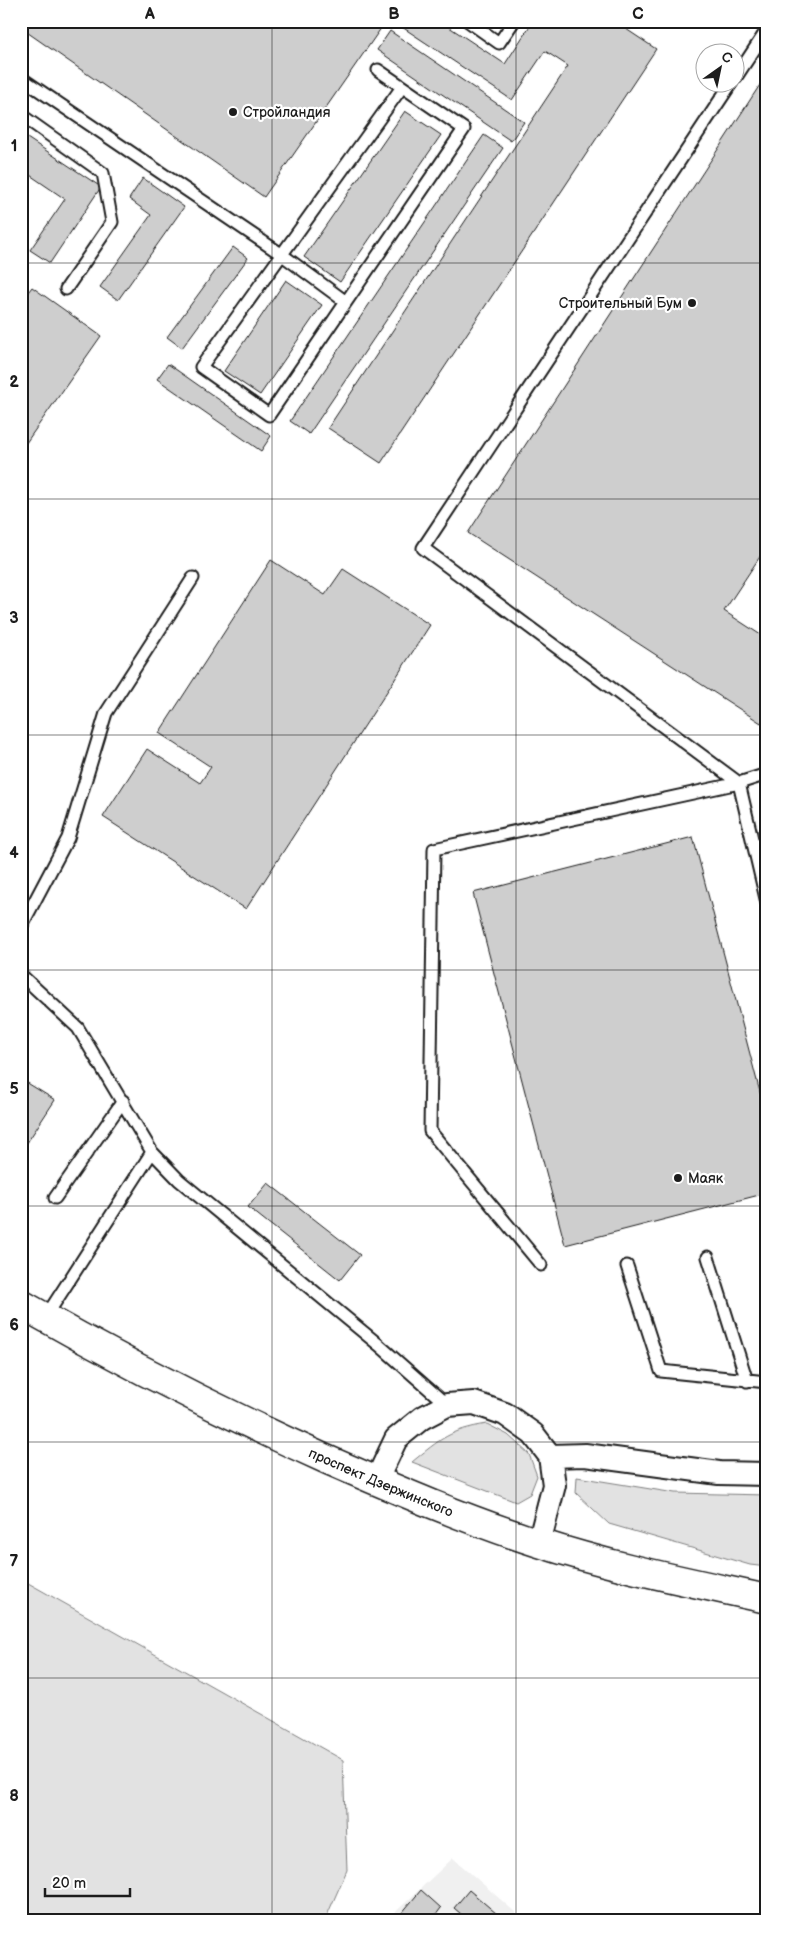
<svg xmlns="http://www.w3.org/2000/svg" width="788" height="1941" font-family="'Balsamiq Sans',sans-serif">
<style>
.built{fill:#f0f0f0}
.green{fill:#e2e2e2;stroke:#7f7f7f}
.building{fill:#cecece;stroke:#1c1c1c}
.lines{fill:none;stroke-linecap:round;stroke-linejoin:round}
.service-casing{stroke:#1c1c1c;stroke-width:15}
.minor-casing{stroke:#1c1c1c;stroke-width:26}
.secondary-casing{stroke:#1c1c1c;stroke-width:31}
.service{stroke:#fff;stroke-width:11}
.minor{stroke:#fff;stroke-width:22}
.secondary{stroke:#fff;stroke-width:28}
.grid{fill:none;stroke:#1c1c1c;stroke-width:1;stroke-opacity:0.55}
.poi-dot{fill:#1c1c1c;stroke:#fff;stroke-width:2}
.labels{text-anchor:middle;dominant-baseline:central;stroke-width:4.5;stroke-linejoin:round;paint-order:stroke}
.poi-label{font-size:14px;fill:#1c1c1c;stroke:#fff;text-anchor:start}
.street-label{font-size:14px;fill:#1c1c1c;stroke:#fff}
.neatline{fill:none;stroke:#1c1c1c;stroke-width:2}
.grid-label{font-size:16px;text-anchor:middle;font-weight:bold;fill:#1c1c1c}
</style>
<rect width="100%" height="100%" fill="#fff"/>
<filter id="ink" filterUnits="userSpaceOnUse"><feTurbulence type="fractalNoise" baseFrequency=".02" numOctaves="2"/><feDisplacementMap in="SourceGraphic" scale="10" xChannelSelector="R" yChannelSelector="G"/><feConvolveMatrix kernelMatrix="1 2 1 2 8 2 1 2 1" color-interpolation-filters="sRGB"/></filter>
<g filter="url(#ink)">
<!-- built -->
<path class="built" d="M453,1858L524,1920H387Z"/>
<!-- green -->
<path class="green" d="M487,1424L508,1435L529,1454L537,1476L530,1494L516,1502L412,1462C440,1439 450,1430 487,1424Z
M577,1477L675,1493L767,1495V1567L750,1565L609,1524L576,1493Z
M21,1579L343,1760L347,1870L325,1920H21Z"/>
<!-- building -->
<path class="building" d="M21,21H386L264,197L21,28Z
M402,21H440L505,64L533,21H614L656,49L381,463L328,428L568,66L545,51L512,100L399,25Z
M390,31L524,122L511,141L377,50Z
M767,74V546L724,611L767,639V714L761,723L468,533Z
M405,111L441,135L340,282L304,257Z
M21,134L101,187L50,263L30,250L65,199L21,169Z
M484,135L503,148L309,434L290,421Z
M143,178L184,207L118,300L100,287L151,215L129,199Z
M233,247L248,258L182,348L167,337Z
M286,280L322,305L260,395L224,371Z
M32,287L101,336L21,450V301Z
M168,364L271,436L261,451L157,379Z
M271,560L325,595L343,569L430,625L246,909L103,817L147,749L200,783L211,767L159,733Z
M693,837L767,1119V1193L565,1245L473,893Z
M21,1079L55,1100L21,1152Z
M268,1183L360,1255L340,1280L248,1207Z
M421,1890L441,1908L432,1920H396Z
M469,1890L504,1920H468L454,1908Z"/>
<g class="lines">
<!-- service casing -->
<g class="service-casing">
<path id="service" d="M468,21L499,43L514,21
M378,70L464,129L269,415L201,367L402,87
M736,77L767,30
M21,78L281,254L346,302
M732,82L423,548L739,783L767,903
M21,115L103,173L112,222L66,289
M21,927L68,838L106,713L193,578
M21,975L78,1028L152,1152L179,1180L379,1345L447,1405
M55,1198L123,1101
M708,1257L747,1381
M541,1265L430,1131L434,849L739,783L767,774
M627,1266L661,1371L767,1382
M45,1318L152,1152"/>
</g>
<!-- minor casing -->
<g class="minor-casing">
<path id="minor" d="M550,1456L585,1455L719,1473L767,1474
M376,1481L396,1439L422,1418L447,1405L474,1403L505,1414L533,1434L550,1456L554,1485L539,1543"/>
</g>
<!-- secondary casing -->
<g class="secondary-casing">
<g id="secondary">
<path id="s1" d="M21,1304C121,1361 223,1413 328,1460C397,1490 467,1520 539,1543C613,1567 690,1582 767,1599"/>
</g>
</g>
<!-- service -->
<use href="#service" class="service"/>
<!-- minor -->
<use href="#minor" class="minor"/>
<!-- secondary -->
<use href="#secondary" class="secondary"/>
</g>
</g>
<!-- grid -->
<path class="grid" d="M272,21V1920M516,21V1920M21,263H767M21,499H767M21,735H767M21,970H767M21,1206H767M21,1442H767M21,1678H767"/>
<!-- markers -->
<g class="poi-dot">
<circle cx="233" cy="112" r="5"/>
<circle cx="692" cy="303" r="5"/>
<circle cx="678" cy="1178" r="5"/>
</g>
<g class="labels">
<!-- poi labels -->
<g class="poi-label">
<text x="243" y="112">Стройландия</text>
<text x="682" y="303" text-anchor="end">Строительный Бум</text>
<text x="688" y="1178">Маяк</text>
</g>
<!-- street labels -->
<g class="street-label">
<text stroke="none"><textPath href="#s1" startOffset="402">проспект Дзержинского</textPath></text>
</g>
</g>
<!-- margin -->
<rect width="788" height="1941" fill="none" stroke="#fff" stroke-width="55"/>
<!-- north arrow -->
<g transform="translate(720 68) rotate(33)"><circle r="24" fill="#ffffff" stroke="#a4a4a4"/>
<path d="M0-4L9 19L0 12L-9 19Z" fill="#1c1c1c"/>
<text y="-8" font-size="14" font-weight="bold" text-anchor="middle" fill="#1c1c1c">С</text>
</g>
<!-- scale -->
<path d="M45 1888v8h85v-8" fill="none" stroke="#1c1c1c" stroke-width="2.5"/>
<text x="52" y="1888" font-size="15" fill="#1c1c1c" stroke="#ffffff" stroke-width="4" paint-order="stroke">20 m</text>
<rect x="28" y="28" width="732" height="1886" class="neatline"/>
<g class="grid-label">
<text x="150" y="19">A</text>
<text x="394" y="19">B</text>
<text x="638" y="19">C</text>
<text x="14" y="151">1</text>
<text x="14" y="387">2</text>
<text x="14" y="623">3</text>
<text x="14" y="858">4</text>
<text x="14" y="1094">5</text>
<text x="14" y="1330">6</text>
<text x="14" y="1566">7</text>
<text x="14" y="1801">8</text>
</g>
</svg>
